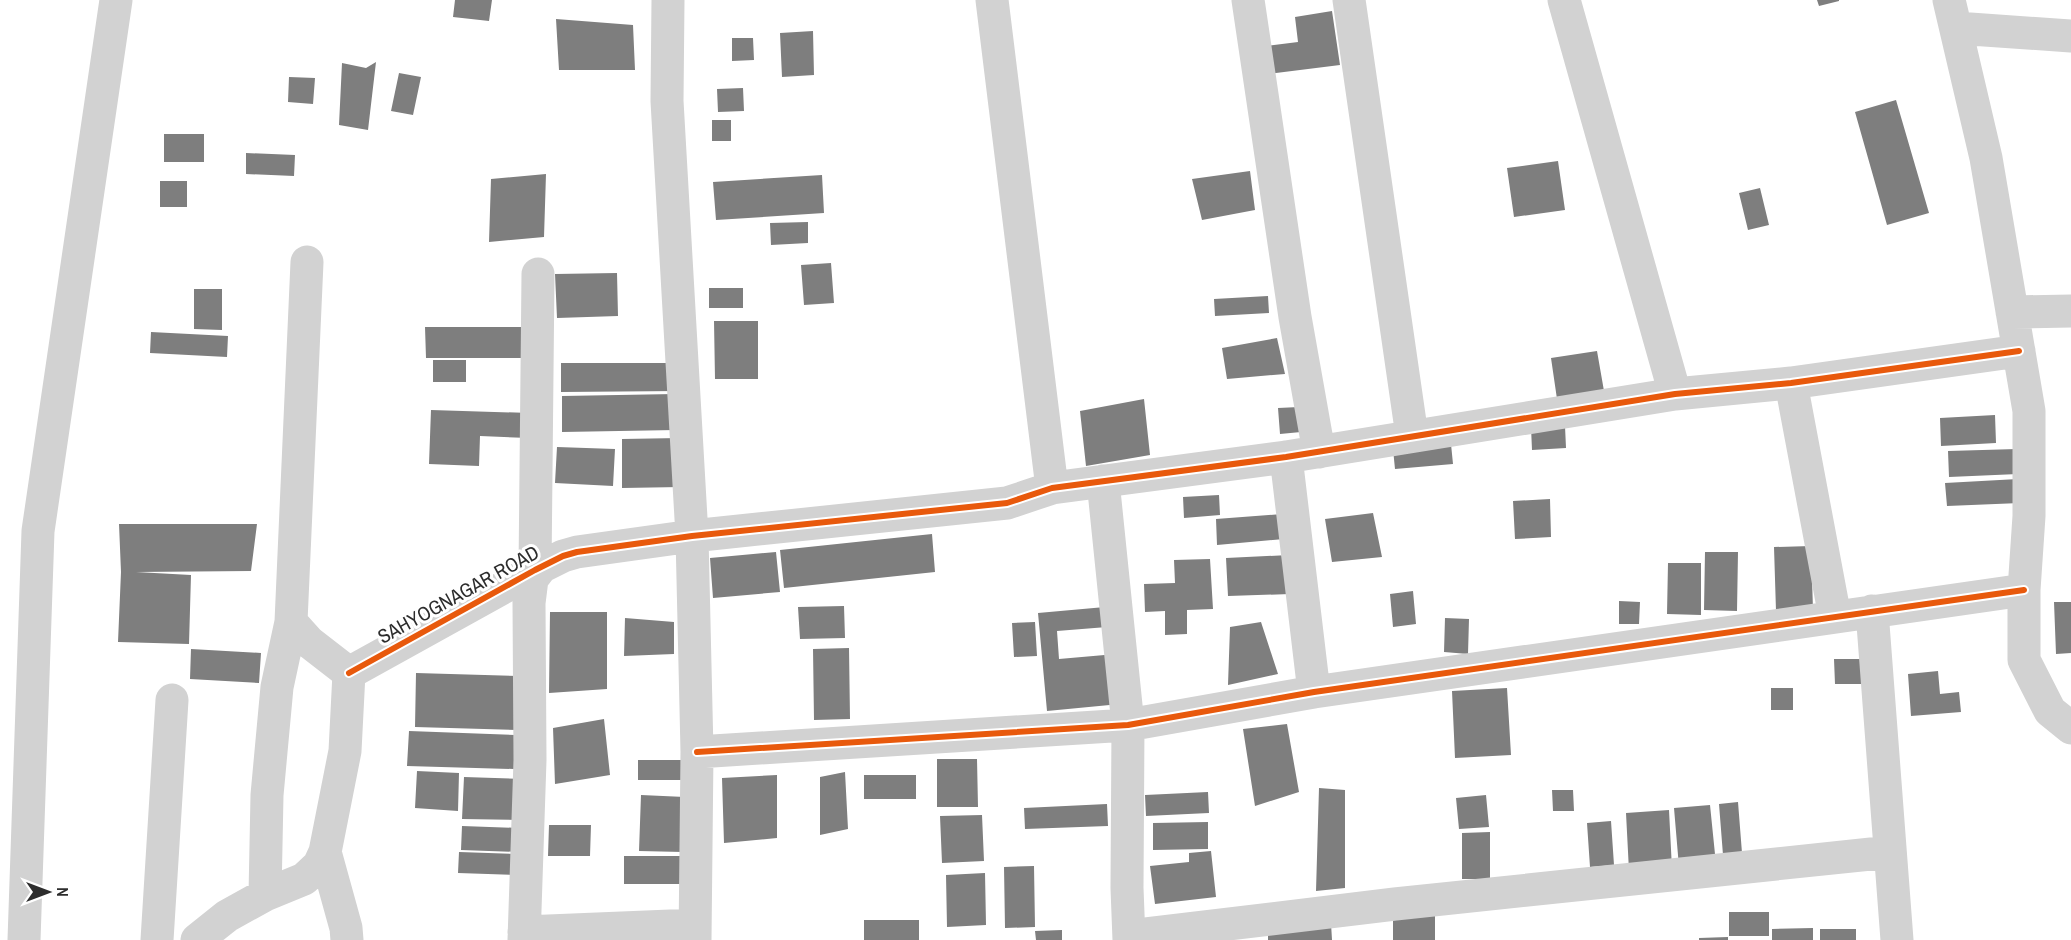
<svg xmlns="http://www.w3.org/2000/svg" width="2071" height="940" font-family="'Archivo Narrow',sans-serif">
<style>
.building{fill:#7e7e7e}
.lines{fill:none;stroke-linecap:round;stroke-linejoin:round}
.minor{stroke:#d2d2d2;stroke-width:33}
.tertiary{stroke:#d2d2d2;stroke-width:33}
.cycleway-casing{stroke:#fff;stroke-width:10}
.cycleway{stroke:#e8590c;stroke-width:6}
.labels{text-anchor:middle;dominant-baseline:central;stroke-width:6;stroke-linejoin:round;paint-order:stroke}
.street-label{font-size:20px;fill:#2d2d2d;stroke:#fff}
</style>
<rect width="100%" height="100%" fill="#fff"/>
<!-- building -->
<path class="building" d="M455,0H492L489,21L453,17Z
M1817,0H1839V1L1819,6Z
M1332,11L1340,65L1269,74L1265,46L1298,42L1295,17Z
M556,19L633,25L635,70H559Z
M813,31L814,75L782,77L780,33Z
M732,38H753L754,60L732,61Z
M376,62L368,130L339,125L342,63L366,68Z
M399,73L421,77L413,115L391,111Z
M289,77L315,78L313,104L288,102Z
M743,88L744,111L718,112L717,89Z
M1896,100L1929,213L1887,225L1855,112Z
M712,120H731V141H712Z
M164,134H204V162H164Z
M246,153L295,155L294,176L246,174Z
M1558,161L1565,210L1514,217L1507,168Z
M1250,171L1255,210L1202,220L1192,179Z
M546,174L544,237L489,242L491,179Z
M822,175L824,213L716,220L713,182Z
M160,181H187V207H160Z
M1760,188L1769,225L1748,230L1739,193Z
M808,222V243L771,245L770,223Z
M831,263L834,303L804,305L801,265Z
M617,273L618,316L557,318L555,274Z
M709,288H743V308H709Z
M194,289H222V330L194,329Z
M1268,296L1269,313L1215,316L1214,299Z
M714,321H758V379H715Z
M425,327H526V358H426Z
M151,332L228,336L227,357L150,353Z
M1277,338L1285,374L1227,379L1222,348Z
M1597,351L1604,391L1557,399L1551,358Z
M433,360H466V382H433Z
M561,363H679L680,391L561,392Z
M675,394L676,430L562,432V396Z
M1144,399L1150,455L1086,466L1080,411Z
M1299,407L1301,432L1280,434L1278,408Z
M431,410L530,413L529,438L480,436L479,466L429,464Z
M1995,415L1996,443L1941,446L1940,418Z
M1565,426L1566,448L1532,450L1531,427Z
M680,438L681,487L622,488V439Z
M1451,444L1453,464L1395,469L1393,449Z
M557,447L615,449L613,486L555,483Z
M2017,449L2018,474L1949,477L1948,451Z
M2018,479L2020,503L1947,506L1945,483Z
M1219,495L1220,515L1184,518L1183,497Z
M1550,499L1551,537L1515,539L1513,501Z
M1373,513L1382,557L1332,562L1325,519Z
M1282,514L1284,539L1217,545L1216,519Z
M119,524H257L251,571L136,572L191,575L189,644L118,642L121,572Z
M932,534L935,572L784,588L780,550Z
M1811,546L1813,610L1776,611L1774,547Z
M776,552L780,592L713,598L710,558Z
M1705,552H1738L1737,611L1704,610Z
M1289,555L1290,594L1228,596L1226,558Z
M1210,559L1213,609L1187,610V634L1165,635V611L1145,612L1144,584L1175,583L1174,560Z
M1668,563H1701V615L1667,614Z
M1413,591L1416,624L1393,627L1390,594Z
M1619,601L1640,602L1639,624H1619Z
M2054,602H2071V653L2056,654Z
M844,606L845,638L800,639L798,607Z
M1105,607L1107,627L1057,631L1059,659L1116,654L1120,704L1047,711L1038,613Z
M550,612H607V689L549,693Z
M625,618L674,622V654L624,656Z
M1445,618L1469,619L1468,654L1444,652Z
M1035,622L1037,656L1014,657L1012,623Z
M1261,622L1278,674L1228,685L1230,627Z
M849,648L850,719L814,720L813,649Z
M191,649L261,653L259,683L190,679Z
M1834,659H1872L1873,684H1835Z
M1938,671L1940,694L1959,692L1961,712L1911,716L1908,674Z
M416,673L519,676L517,730L415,727Z
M1507,688L1511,755L1455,758L1452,691Z
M1771,688H1793V710H1771Z
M604,719L610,775L555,784L553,728Z
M1287,724L1299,792L1255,806L1243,729Z
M409,731L515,735L514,769L407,766Z
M937,759H977L978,807H937Z
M638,760H690V780H638Z
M417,771L459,773L458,811L415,808Z
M845,772L848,829L820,835V777Z
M777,775V838L724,843L722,778Z
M864,775H916V799H864Z
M464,777L523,779L522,820L462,819Z
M1319,788L1345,790V888L1316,891Z
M1552,790H1573L1574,811H1553Z
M1208,792L1209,813L1146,816L1145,795Z
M641,795L685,797L683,852L639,851Z
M1486,795L1489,827L1459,829L1456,798Z
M1738,802L1742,853L1723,855L1719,804Z
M1107,804L1108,826L1025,829L1024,808Z
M1710,805L1716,864L1679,867L1674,808Z
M1669,810L1672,869L1629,871L1626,813Z
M982,815L984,861L942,863L940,816Z
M1611,821L1614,865L1590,867L1587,823Z
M1208,822V849L1153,850V823Z
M549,825H591L590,856H548Z
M462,826L521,828L519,852L461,850Z
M1490,832V879H1462V833Z
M1211,851L1216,897L1155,904L1150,866L1189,862V853Z
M459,852L519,854V875L458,873Z
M624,856H685V884H624Z
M1034,866L1035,927L1005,928L1004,867Z
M985,873L986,925L947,927L946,875Z
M1729,912H1769V936H1729Z
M1393,915H1435V940H1393Z
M864,920H919V940H864Z
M1331,923L1332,940H1268V927Z
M1813,928V940H1772V929Z
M1820,929H1856V940H1820Z
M1062,930V940H1036L1035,931Z
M1728,937V940H1699V938Z"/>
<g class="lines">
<!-- minor -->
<path class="minor" d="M668,0L667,101L692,536L697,752L695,940
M992,0L1052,488
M1248,0L1295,317L1319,452
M1349,0L1412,436
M1564,0L1675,394
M1949,0L1986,158L2029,411V516L2024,590V660L2050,711L2071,728
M1956,28L2071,36
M307,262L291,622L309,642L349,673
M2012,312L2071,311
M1791,383L1835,617
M1286,457L1314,692
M1103,481L1128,725L1127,888L1129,940
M535,570L538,274
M1872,611L1897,940
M349,673L535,570L563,556L577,552L692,536L1007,503L1052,488L1286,457L1675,394L1791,383L2019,351
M697,752L1128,725L1314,692L2024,590
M325,852L346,928L347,940
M265,895L267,795L277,687L291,622
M524,932L695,925
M1129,936L1395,904L1890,852
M157,940L172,700
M197,940L227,916L265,895L304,879L319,865L325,852L345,751L349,673
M524,940L530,760L529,603L532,579L542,566"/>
<!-- tertiary -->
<path class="tertiary" d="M24,940L38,531L116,0"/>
<!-- cycleway casing -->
<g class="cycleway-casing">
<path id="cycleway" d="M349,673L535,570L563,556L577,552L692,536L1007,503L1052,488L1286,457L1675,394L1791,383L2019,351
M697,752L1128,725L1314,692L2024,590"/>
</g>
<!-- cycleway -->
<use href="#cycleway" class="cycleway"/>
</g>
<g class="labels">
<!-- street labels -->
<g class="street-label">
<text transform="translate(458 594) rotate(-29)">SAHYOGNAGAR ROAD</text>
</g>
</g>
<!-- north arrow -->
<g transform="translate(48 892) rotate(90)" stroke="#ffffff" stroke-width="4.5" paint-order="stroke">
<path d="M0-4.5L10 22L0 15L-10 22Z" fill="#2d2d2d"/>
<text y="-9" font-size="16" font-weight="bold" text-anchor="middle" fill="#2d2d2d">N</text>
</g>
</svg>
